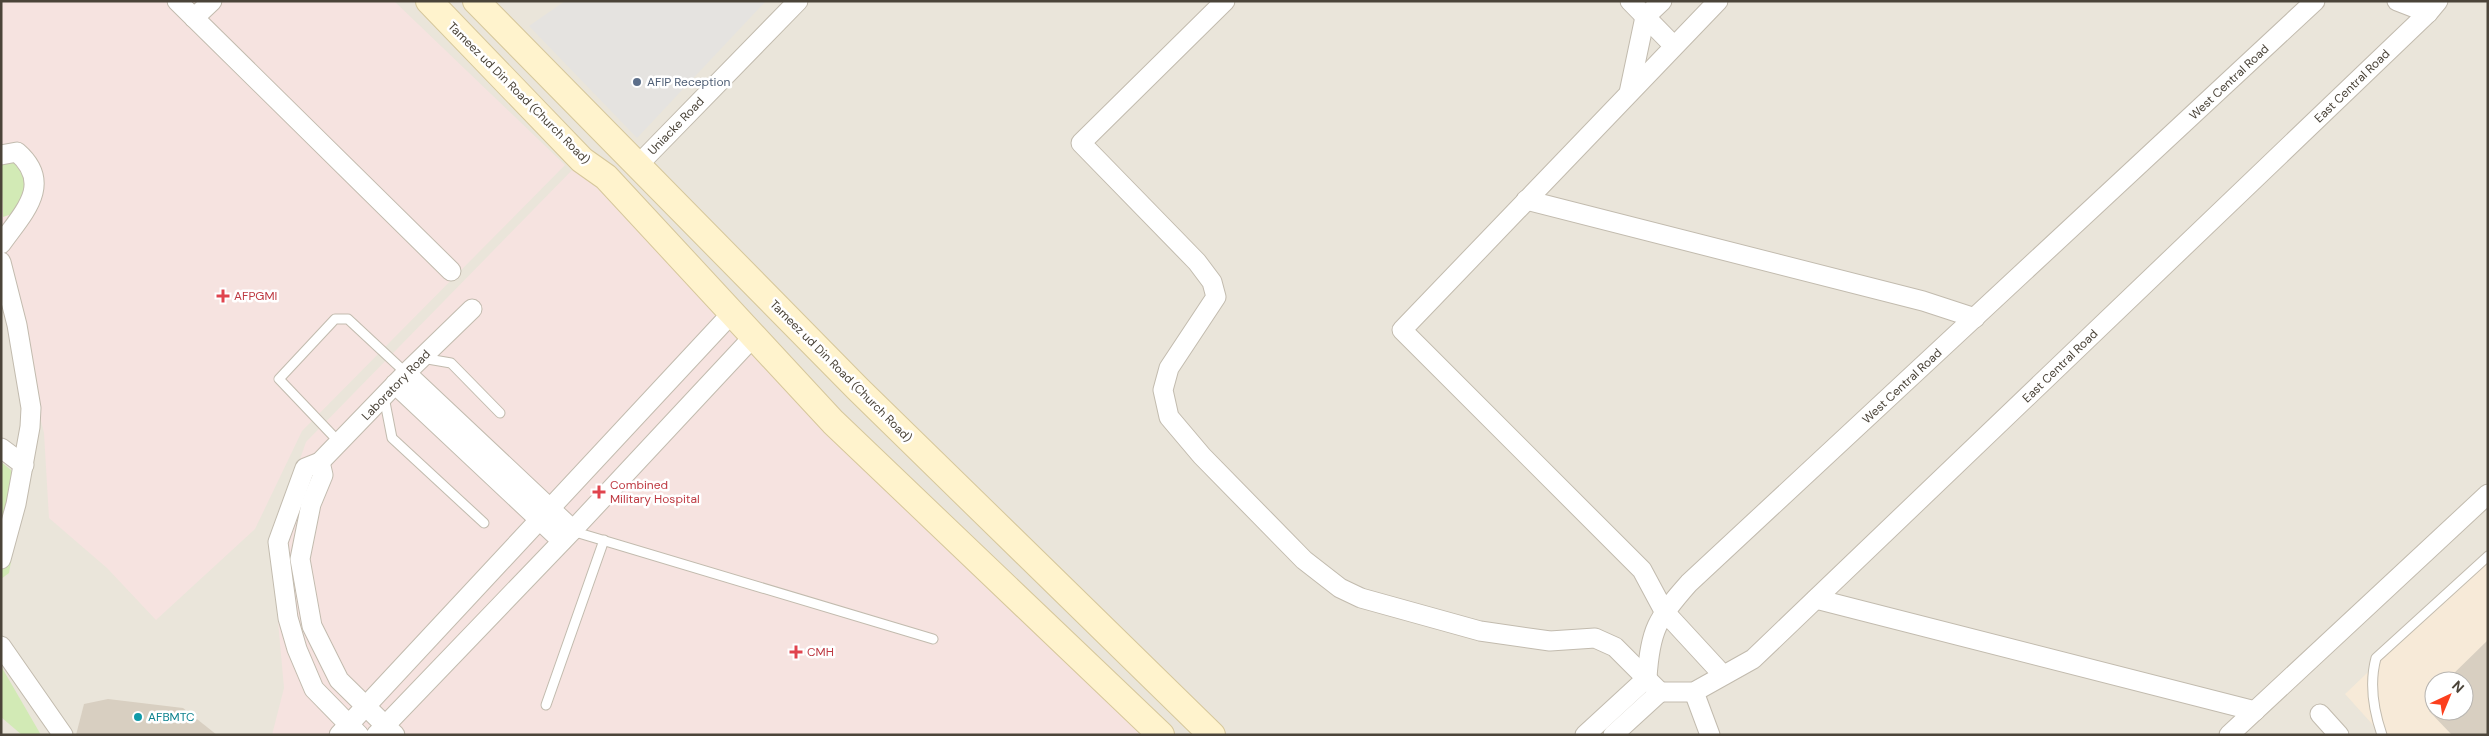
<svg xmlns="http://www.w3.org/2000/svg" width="2489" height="736" font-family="'DM Sans',sans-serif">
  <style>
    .residential { fill: #eae5da; fill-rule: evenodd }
    .commercial { fill: #f7ead8; fill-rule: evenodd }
    .medical { fill: #f6e3e0 }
    .green { fill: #d2eab5 }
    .parking { fill: #e5e3e0 }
    .building { fill: #d8cfc1 }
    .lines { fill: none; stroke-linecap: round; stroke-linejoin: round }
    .service-casing { stroke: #c2bbae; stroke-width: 11 }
    .minor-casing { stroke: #c2bbae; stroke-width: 21 }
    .secondary-casing { stroke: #d6c79b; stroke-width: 28 }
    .service { stroke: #fff; stroke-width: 9 }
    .minor { stroke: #fff; stroke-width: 19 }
    .secondary { stroke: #fff3cd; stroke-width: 26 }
    .service-dot { fill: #5c6f8a; stroke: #fff; stroke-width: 2 }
    .health-dot { fill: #e0444e; stroke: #fff; stroke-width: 2 }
    .culture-dot { fill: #0f9aa8; stroke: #fff; stroke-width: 2 }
    .labels { text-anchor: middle; stroke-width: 5; stroke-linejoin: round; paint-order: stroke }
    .service-label { font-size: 12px; fill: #4e5e75; stroke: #fff; text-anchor: start }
    .street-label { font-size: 12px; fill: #4b4439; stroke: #fff }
    .health-label { font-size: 12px; fill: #be3a42; stroke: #fff; text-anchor: start }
    .culture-label { font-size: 12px; fill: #0d838f; stroke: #fff; text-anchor: start }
  </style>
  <rect width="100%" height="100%" fill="#f6f3ec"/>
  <path class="residential" d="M1,1H2488V735H1ZM2434,681H2464V711H2434Z"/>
  <path class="commercial" d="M2488,558V735H2382L2345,694ZM2434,681H2464V711H2434Z"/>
  <g class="medical">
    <path d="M1,1H394L565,165L302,431L255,529L156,620L107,568L49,518L44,433L20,340L1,251Z"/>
    <path d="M582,160L1147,735H272L284,688L271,542L306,442Z"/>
  </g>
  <g class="green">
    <path d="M1,161H18L26,169L28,191L12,214L3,217Z"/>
    <path d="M1,462L11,470L17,491L13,550L9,573L1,579Z"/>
    <path d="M1,666L41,735H22L1,717Z"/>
  </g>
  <path class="parking" d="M565,1H766L637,138L529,26Z"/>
  <g class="building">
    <path d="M2488,640V735H2452L2429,711H2464V681H2446Z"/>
    <path d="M108,699L183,708L217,735H76L84,704Z"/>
  </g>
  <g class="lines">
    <defs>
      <g id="service">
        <path d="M422,358L451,363L500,413"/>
        <path d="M384,397L392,438L484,523"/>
        <path d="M339,442L279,379L335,319H348L406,373"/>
        <path d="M572,531L933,639"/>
        <path d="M546,705L604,540"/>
        <path d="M2382,735C2373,709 2369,684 2376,658L2488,556"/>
      </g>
      <g id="minor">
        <path d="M177,1L451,271"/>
        <path d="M1225,1L1081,143L1197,262L1212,282L1216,297L1169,368L1163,390L1169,417L1202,456L1304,560L1340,588L1361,598L1480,631L1550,641L1595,638L1615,647L1660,692"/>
        <path d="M1630,1L1674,46"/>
        <path d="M1718,1L1402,330L1642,570L1664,611L1723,675"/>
        <path d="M2397,1L2428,13"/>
        <path d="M194,18L212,1"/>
        <path d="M1629,93L1645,17L1662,1"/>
        <path d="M1,155L17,152C54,184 23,213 1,244"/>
        <path d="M638,165L798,1"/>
        <path d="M1526,200L1923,301L1975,318"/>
        <path d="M1,262L17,325L31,408L30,427L16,504L1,559"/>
        <path d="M406,373L573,530"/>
        <path d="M395,384L562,541"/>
        <path d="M1,448L24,465"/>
        <path d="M320,462L323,475L311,504L300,559L312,626L339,680L395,735"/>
        <path d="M1816,599L2255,711"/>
        <path d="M1,646L63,735"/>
        <path d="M1647,678C1650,630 1657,619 1689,583L2315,1"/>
        <path d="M1660,692H1694L1753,659L2428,13L2438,1"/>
        <path d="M1694,692L1710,735"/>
        <path d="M2320,714L2339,735"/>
        <path d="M339,735L732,313"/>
        <path d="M359,735L314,689L297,649L288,618L278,542L305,468L320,462L406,373L472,309"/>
        <path d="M376,735L572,531L754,336"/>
        <path d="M1585,735L1647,678"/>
        <path d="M1613,735L1660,692"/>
        <path d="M2229,735L2488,494"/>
      </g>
      <g id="secondary">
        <path d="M429,1L582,160L606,177L833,422L1161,735"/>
        <path d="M476,1L858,389L1212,735"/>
      </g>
    </defs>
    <use href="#service" class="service-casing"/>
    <use href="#minor" class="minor-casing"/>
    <use href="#secondary" class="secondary-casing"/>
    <use href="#service" class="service"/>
    <use href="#minor" class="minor"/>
    <use href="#secondary" class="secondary"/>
  </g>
  <circle class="service-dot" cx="637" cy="82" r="5"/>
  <g class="health-dot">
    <path d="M220.5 288.5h5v5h5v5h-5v5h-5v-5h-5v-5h5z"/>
    <path d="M596.5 484.5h5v5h5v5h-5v5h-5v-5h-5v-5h5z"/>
    <path d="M793.5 644.5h5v5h5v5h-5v5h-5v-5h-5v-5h5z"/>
  </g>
  <circle class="culture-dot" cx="138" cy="717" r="5"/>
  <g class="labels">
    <g class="service-label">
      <text x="647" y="86">AFIP Reception</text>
    </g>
    <g class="street-label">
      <text transform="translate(2229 82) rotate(-43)" y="4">West Central Road</text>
      <text transform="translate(2352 86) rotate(-44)" y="4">East Central Road</text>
      <text transform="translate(519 93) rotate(45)" y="4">Tameez ud Din Road (Church Road)</text>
      <text transform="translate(676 126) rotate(-46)" y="4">Uniacke Road</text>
      <text transform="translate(2060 366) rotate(-44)" y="4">East Central Road</text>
      <text transform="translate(841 371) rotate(45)" y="4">Tameez ud Din Road (Church Road)</text>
      <text transform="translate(396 385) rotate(-46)" y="4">Laboratory Road</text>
      <text transform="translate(1902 386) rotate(-43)" y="4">West Central Road</text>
    </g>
    <g class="health-label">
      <text x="234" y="300">AFPGMI</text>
      <text x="610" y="489">Combined<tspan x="610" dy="14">Military Hospital</tspan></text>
      <text x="807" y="656">CMH</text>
    </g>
    <g class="culture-label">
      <text x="148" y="721">AFBMTC</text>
    </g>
  </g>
  <rect width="2489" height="736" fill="none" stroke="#4b4439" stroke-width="5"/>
  <g transform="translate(2449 696) rotate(44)"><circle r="24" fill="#ffffff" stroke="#b7b4b0"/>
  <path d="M0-4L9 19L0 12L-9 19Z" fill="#fc3f1d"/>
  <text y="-8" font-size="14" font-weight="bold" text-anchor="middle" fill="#4b4439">N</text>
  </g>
</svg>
